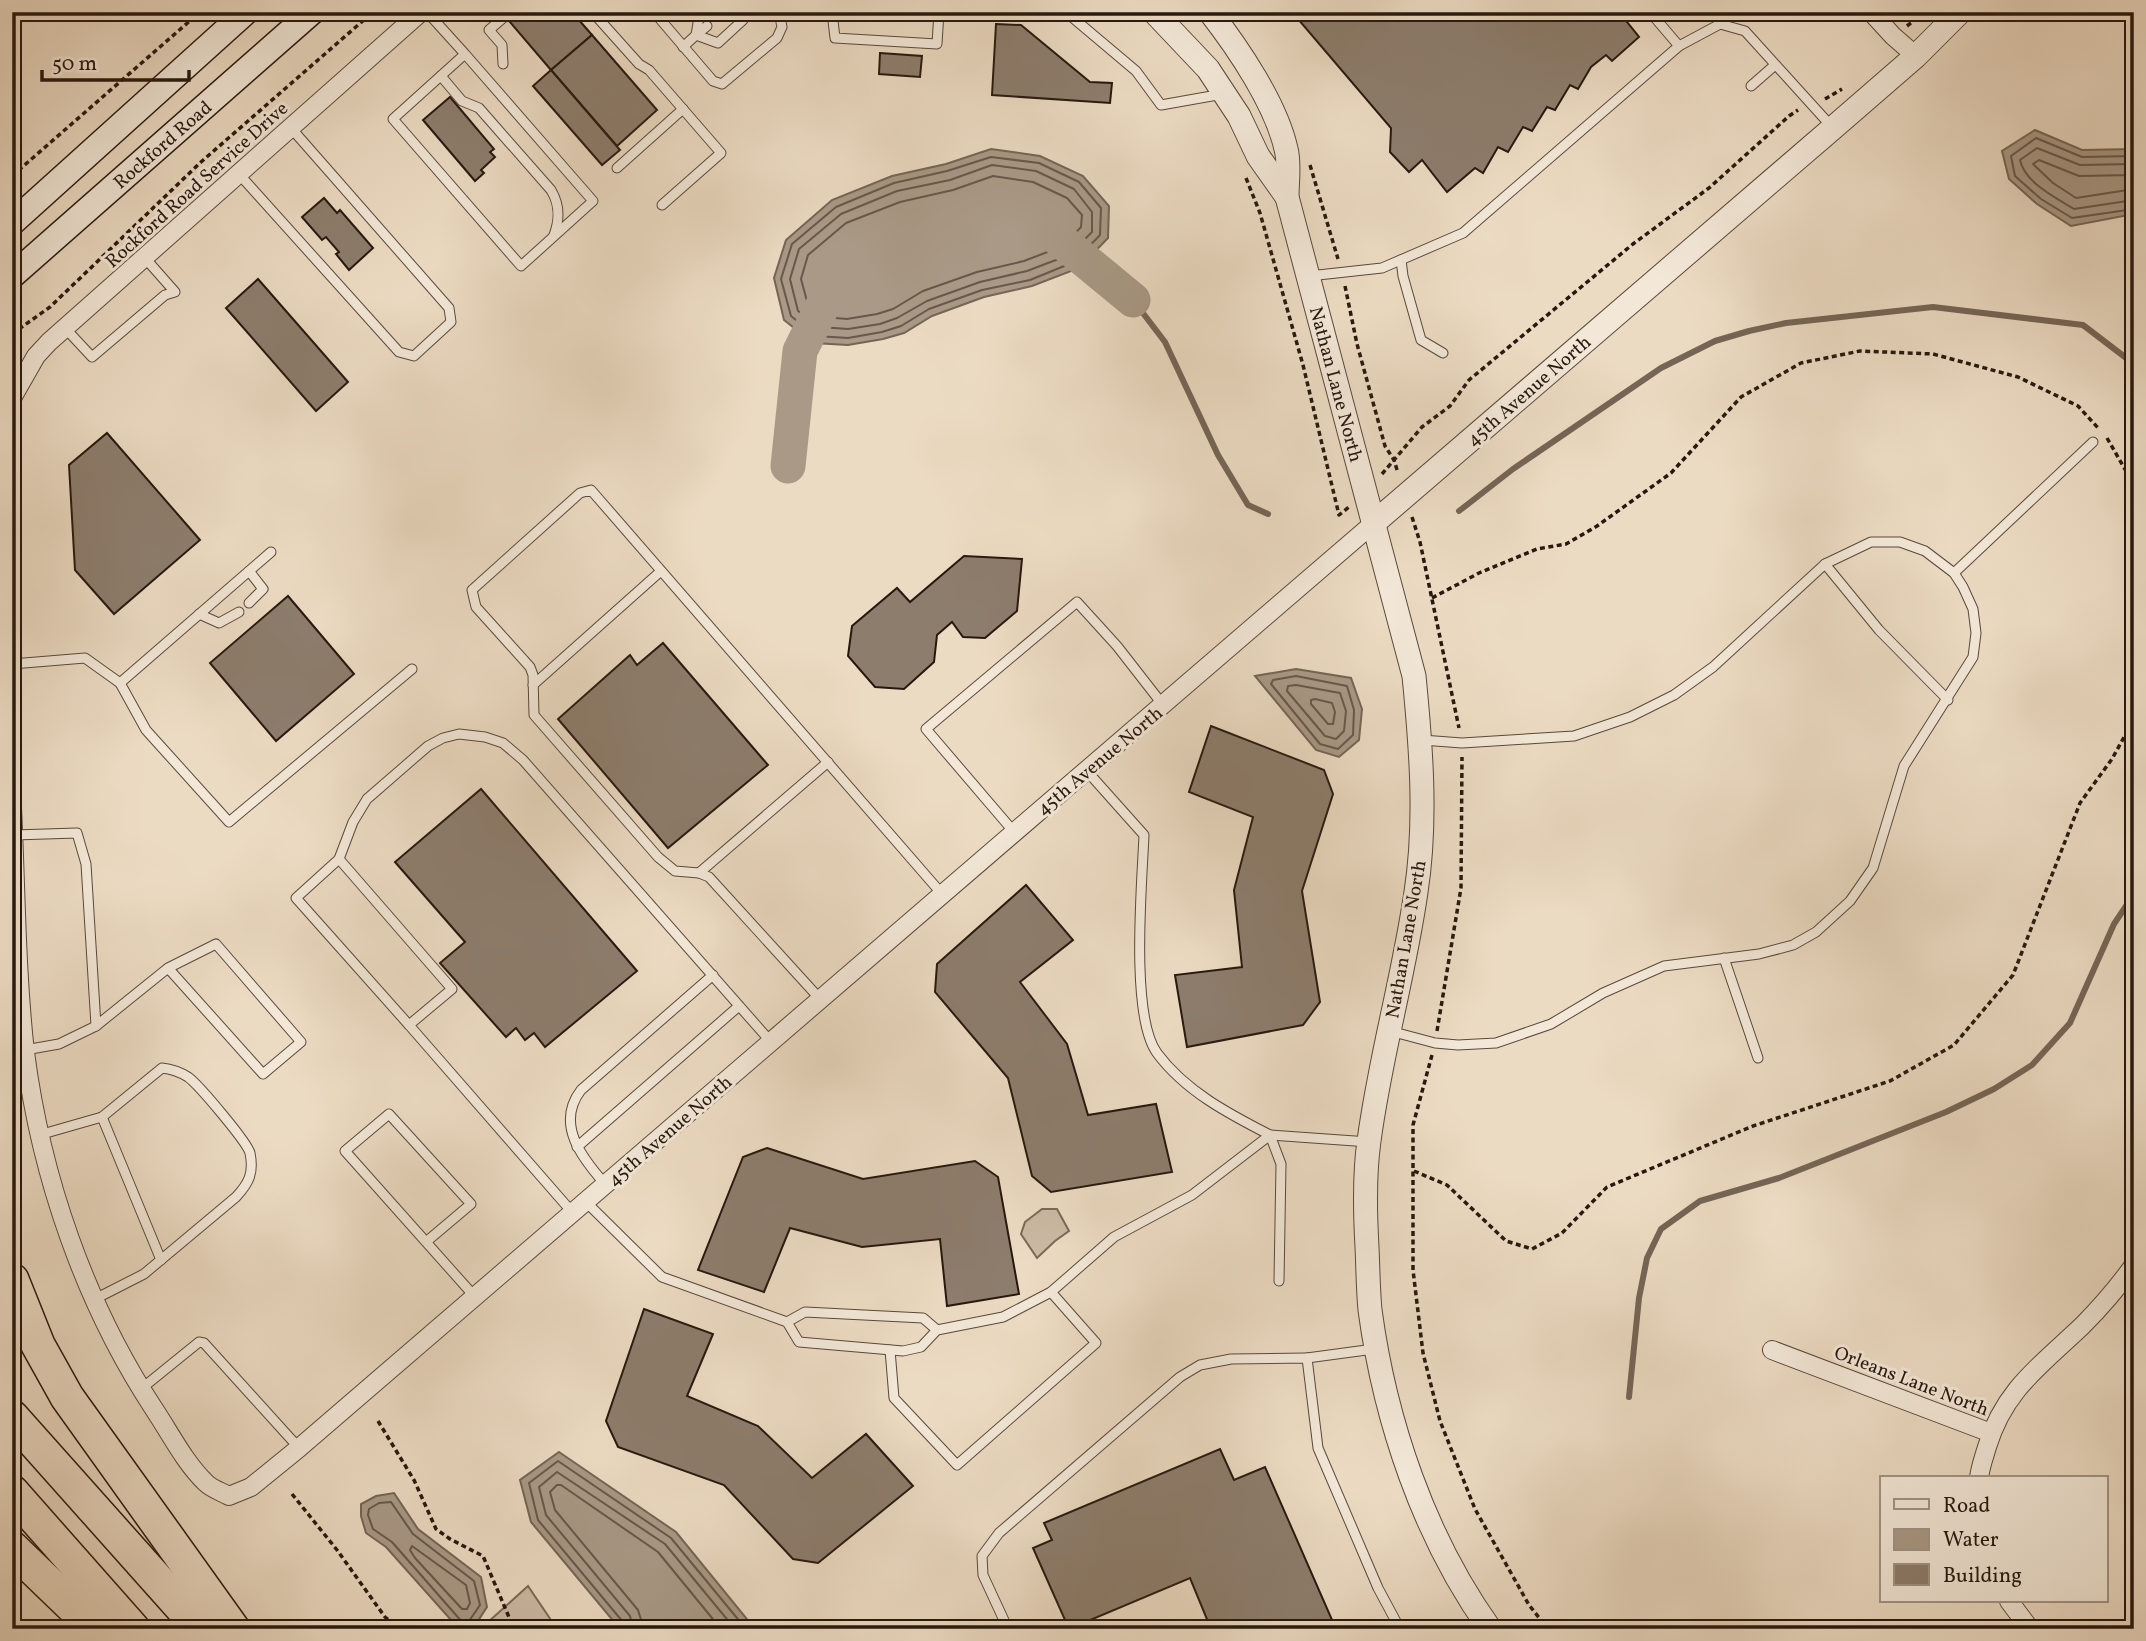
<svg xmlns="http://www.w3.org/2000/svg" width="2146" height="1641" font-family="Vollkorn,serif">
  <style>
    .green { fill: #cbbaa4; stroke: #79695a; stroke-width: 2 }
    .water { fill: #a99986; stroke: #756556; stroke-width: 2 }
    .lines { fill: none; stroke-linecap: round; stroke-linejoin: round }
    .shore { stroke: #68584a; stroke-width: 2 }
    .stream { stroke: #756556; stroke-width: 6 }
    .river { stroke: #a99986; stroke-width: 35 }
    .building { fill: #8d7d6d; stroke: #27180f; stroke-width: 2 }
    .service-casing { stroke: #58493c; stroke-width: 11 }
    .minor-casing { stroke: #58493c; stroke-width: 20 }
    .tertiary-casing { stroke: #58493c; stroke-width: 25 }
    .secondary-casing { stroke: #27180f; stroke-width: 27 }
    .motorway-casing { stroke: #27180f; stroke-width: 36 }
    .path { stroke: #27180f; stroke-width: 3.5; stroke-dasharray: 5 3.5; stroke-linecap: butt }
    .service { stroke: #f3e8d8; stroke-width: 9 }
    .minor { stroke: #f3e8d8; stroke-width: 18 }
    .tertiary { stroke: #f3e8d8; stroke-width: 23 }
    .secondary { stroke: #f3e8d8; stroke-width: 24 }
    .motorway { stroke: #ecdbc3; stroke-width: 33 }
    .labels { text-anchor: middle; stroke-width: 6; stroke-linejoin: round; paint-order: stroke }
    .street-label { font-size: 19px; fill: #27180f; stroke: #f3e8d8 }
  </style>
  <rect width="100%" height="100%" fill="#ecdbc3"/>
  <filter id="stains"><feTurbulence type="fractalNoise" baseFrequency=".00286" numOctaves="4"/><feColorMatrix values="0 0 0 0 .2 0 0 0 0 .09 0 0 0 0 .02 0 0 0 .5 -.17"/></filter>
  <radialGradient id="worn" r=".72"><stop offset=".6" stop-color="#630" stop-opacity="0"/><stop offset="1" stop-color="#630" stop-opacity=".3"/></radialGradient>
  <g class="green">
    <path d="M1042,1209H1057L1069,1231L1055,1241L1037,1258L1021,1234L1025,1222Z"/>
    <path d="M528,1586L557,1629H481L487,1623Z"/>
  </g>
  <g class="water">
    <path d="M2035,130L2082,150L2134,149V214L2071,226L2037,204L2009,179L2002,151Z"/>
    <path d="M991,149L1040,156L1083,176L1109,206L1108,238L1079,268L1032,286L984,297L932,316L904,333L883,339L848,345L813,343L784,320L774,278L786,240L832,200L892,176L946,164Z"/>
    <path d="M1296,669L1351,678L1362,709L1359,740L1339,757L1316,750L1255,676Z"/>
    <path d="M559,1452L676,1532L755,1629H620L531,1522L520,1480Z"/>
    <path d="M394,1493L418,1529L481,1577L487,1607L474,1627L459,1629L386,1547L366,1533L361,1516V1504L376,1496Z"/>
  </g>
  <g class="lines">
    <g class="shore">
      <path d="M2134,156L2082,157L2036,138L2011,156L2015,176L2041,199L2072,218L2134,209"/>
      <path d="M991,157L1039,163L1079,182L1101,208L1100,235L1074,262L1030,280L982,290L929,309L901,326L882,332L848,338L816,336L791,316L781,279L792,244L836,207L894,183L947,171Z"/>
      <path d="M2134,164L2080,165L2037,148L2020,160C2025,183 2055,197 2074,209L2134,200"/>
      <path d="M992,165L1036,171L1074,189L1092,212V232L1069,255L1027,271L980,282L927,301L897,318L880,324L848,329L820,327L798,311L790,279L799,249L841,214L897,191L950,180Z"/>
      <path d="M2134,175L2079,176L2039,160L2033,164L2053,183L2076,198L2134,189"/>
      <path d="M993,176L1033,182L1067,198L1082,215L1081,227L1063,246L1024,261L977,272L923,291L893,309L877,314L847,319L824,317L808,305L801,279L808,255L846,223L900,202L953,190Z"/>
      <path d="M1296,676L1347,686L1354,710L1353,735L1338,749L1320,744L1271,684L1273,680Z"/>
      <path d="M1296,685L1340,693L1346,711L1344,731L1336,739L1325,736L1287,691L1288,686Z"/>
      <path d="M1315,699L1332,703L1335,712L1333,724H1328L1311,704V700Z"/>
      <path d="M391,1502L413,1534L474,1581L480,1605L467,1624L463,1623L392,1542L373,1529L368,1515L369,1509L379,1503Z"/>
      <path d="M412,1546L466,1585L470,1603L467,1609H462L415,1558L410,1550Z"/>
      <path d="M625,1629L623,1622L538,1520L529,1483L558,1461L671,1538L746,1629"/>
      <path d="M633,1629L630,1616L546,1515L539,1487L557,1472L665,1544L735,1629"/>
      <path d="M644,1629L638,1610L555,1510L550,1492L557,1485H561L658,1552L721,1629"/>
    </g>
    <g class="stream">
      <path d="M1133,300L1165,342L1218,455L1248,505L1268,514"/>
      <path d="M1459,511L1513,469L1661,368L1715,341L1749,331L1786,323L1933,307L2083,325L2134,364"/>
      <path d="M1629,1397L1639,1298L1647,1258L1661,1229L1700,1201L1779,1178L1946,1112L1994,1089L2032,1065L2070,1023L2114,924L2134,894"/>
    </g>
    <g class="river">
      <path d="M1048,230L1133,300"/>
      <path d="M788,466L800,351L828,295"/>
    </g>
  </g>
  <g class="building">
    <path d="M519,12H572L592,35L551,70L509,21Z"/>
    <path d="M1292,12H1619L1639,37L1612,61L1606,55L1591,67L1578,89L1570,85L1555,110L1547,107L1532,131L1523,127L1508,152L1498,147L1483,173L1475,168L1447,192L1422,160L1409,172L1390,152L1391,128Z"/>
    <path d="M996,24L1021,25L1090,82L1112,83L1110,103L992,95Z"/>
    <path d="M592,35L657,110L617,146L551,70Z"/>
    <path d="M880,53L922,56L920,77L879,74Z"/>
    <path d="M551,70L620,150L602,165L533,86Z"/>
    <path d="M450,97L494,149L490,152L495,157L481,170L484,173L475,181L423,120Z"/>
    <path d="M324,198L337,213L340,210L373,248L349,270L336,254L339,252L326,237L322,240L302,217Z"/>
    <path d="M258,279L348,382L316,411L226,308Z"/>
    <path d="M107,433L200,540L114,614L75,570L69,465Z"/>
    <path d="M964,556L1022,559L1017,611L985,638L963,637L952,622L937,635L934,662L904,689L875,687L848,656L852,626L897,588L910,602Z"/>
    <path d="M288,596L354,674L276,741L210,663Z"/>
    <path d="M663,643L768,765L668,848L558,719L630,655L637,665Z"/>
    <path d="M1211,726L1324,770L1333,794L1302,891L1320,1002L1303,1025L1187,1047L1175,975L1242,967L1234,890L1253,817L1189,792Z"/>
    <path d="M481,789L637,971L545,1047L534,1033L525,1040L516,1028L506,1037L440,963L465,942L395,862Z"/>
    <path d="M1026,885L1073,940L1020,982L1067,1044L1088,1115L1156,1104L1172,1172L1051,1192L1032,1176L1008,1078L935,992L937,964Z"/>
    <path d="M767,1148L863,1179L975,1161L998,1177L1019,1294L947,1306L940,1239L862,1247L790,1228L764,1292L698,1270L743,1157Z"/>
    <path d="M644,1309L713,1334L687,1396L758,1426L812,1478L866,1434L913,1486L818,1563L793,1559L724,1485L618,1447L606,1421Z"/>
    <path d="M1220,1449L1234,1480L1265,1467L1336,1629H1211L1190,1578L1069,1629L1033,1548L1052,1540L1044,1523Z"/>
  </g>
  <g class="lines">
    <defs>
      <g id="service">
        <path d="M427,12L465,54L393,119L521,266L593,201L465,54"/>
        <path d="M654,12L713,81L722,84L777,38L782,27L779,12"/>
        <path d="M832,12L835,38L937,44L939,12"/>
        <path d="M1066,12L1136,71L1161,105L1223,94"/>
        <path d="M1650,12L1679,46"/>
        <path d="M597,17L639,64L649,70L721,153L662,205"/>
        <path d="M696,35L699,17"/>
        <path d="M696,35L707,26"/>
        <path d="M683,47L696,35L718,43L743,20L744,12"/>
        <path d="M503,64L502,45L489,30L510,12"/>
        <path d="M441,76L462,101L479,108L551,190C560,205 560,219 554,235"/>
        <path d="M1751,86L1775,65"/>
        <path d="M617,168L683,109"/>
        <path d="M239,174L399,352L414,356L451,322L449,308L291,128"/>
        <path d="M1401,260L1403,276L1421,340L1443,353"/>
        <path d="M1309,276L1382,268L1463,233L1679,46L1720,24L1745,31L1832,127"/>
        <path d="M65,328L92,357L165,295L175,292L145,258"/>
        <path d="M1825,564L1879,630L1948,700"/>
        <path d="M1954,573L2093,442"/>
        <path d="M249,603L263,589L249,571"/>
        <path d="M199,614L219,623L239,612"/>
        <path d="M12,664L85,658L120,683L271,552"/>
        <path d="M120,683L146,730L229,822L412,669"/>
        <path d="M533,685L661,571"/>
        <path d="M1086,770L1144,835C1142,883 1130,1016 1157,1053C1185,1091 1229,1114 1270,1135L1281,1164L1279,1281"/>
        <path d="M1014,832L926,729L1077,602L1117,646L1163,705"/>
        <path d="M14,835L77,833L86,864L96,1026L168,968L263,1074L301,1042L216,944L168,968"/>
        <path d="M339,859L452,989L409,1025L572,1212"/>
        <path d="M699,873L828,762"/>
        <path d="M1724,958L1758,1058"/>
        <path d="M820,999L709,877L699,873L675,871L658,857L534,715L533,675L530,667L476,607L472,590L580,493L591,490L942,894"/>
        <path d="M409,1025L296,898L339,859L353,822L367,799L428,746L443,738L459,734L485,737L503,743L523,760L771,1042"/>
        <path d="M1390,1031L1435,1043L1458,1045L1496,1043L1551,1024L1603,993L1664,966L1759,954L1793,945L1816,932L1850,901L1873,868L1904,766L1973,657L1976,633L1973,609L1963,587L1954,573L1925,551L1900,542H1871L1825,564L1713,667L1674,695L1630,717L1574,736L1462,743L1422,740"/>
        <path d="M25,1050L59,1044L96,1026"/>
        <path d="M102,1117L161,1260"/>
        <path d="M39,1135L102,1117L162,1068C171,1069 180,1072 188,1077C199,1085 247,1142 250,1153C254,1173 249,1183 236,1197L144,1274L95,1299"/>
        <path d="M577,1147L739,1006"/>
        <path d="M605,1184C582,1158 555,1124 581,1090L713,975"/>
        <path d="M585,1201L662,1277L787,1322L799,1342L903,1351L921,1347L937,1330L923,1318L805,1312L787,1322"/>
        <path d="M426,1242L471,1204L389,1114L345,1151L475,1297"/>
        <path d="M937,1330L1003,1317L1051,1292L1114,1237L1192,1195L1270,1135L1369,1142"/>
        <path d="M890,1350L894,1398L957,1465L1096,1343L1051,1292"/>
        <path d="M1307,1358L1374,1349"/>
        <path d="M141,1389L199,1342L204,1343L299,1448"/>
        <path d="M1008,1629L983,1575L982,1556L999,1533L1180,1377L1200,1365L1231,1359L1307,1358L1318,1448L1378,1588L1400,1629"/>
      </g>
      <g id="minor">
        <path d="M1871,12L1893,36L1916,56"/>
        <path d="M12,398L36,356L49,342L421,12"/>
        <path d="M12,808C16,889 16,972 25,1052C41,1177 85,1304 154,1409C170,1433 185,1463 206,1483C212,1489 222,1492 229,1496L251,1487L299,1448L1375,522"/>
        <path d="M1772,1350L1991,1433"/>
        <path d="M1979,1478C1980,1468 1984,1457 1987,1447C2004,1390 2041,1365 2082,1326C2101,1307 2118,1287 2134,1265"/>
        <path d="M2009,1601L2030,1629"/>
      </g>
      <g id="tertiary">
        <path d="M1154,12L1208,69L1239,116L1258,156L1287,197"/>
        <path d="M1210,12C1238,48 1276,104 1286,149C1290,163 1287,182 1287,197L1414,676C1421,747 1427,821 1416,892C1404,976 1380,1057 1369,1141C1364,1176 1365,1212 1367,1247C1368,1268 1368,1289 1370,1310C1385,1421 1424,1537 1490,1629"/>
        <path d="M1375,522L1833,128L1916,56L1960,12"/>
      </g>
      <g id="secondary">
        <path d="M12,223L246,12"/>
        <path d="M12,276L312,12"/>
      </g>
      <g id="motorway">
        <path d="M12,1280L38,1345L67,1397L233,1629"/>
        <path d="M12,1417L201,1629"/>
        <path d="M12,1492L133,1629"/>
        <path d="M12,1548L96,1629"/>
      </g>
    </defs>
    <use href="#service" class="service-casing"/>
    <use href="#minor" class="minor-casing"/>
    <use href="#tertiary" class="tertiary-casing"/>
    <use href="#secondary" class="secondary-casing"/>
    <use href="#motorway" class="motorway-casing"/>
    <g class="path">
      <path d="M1907,26L1925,12"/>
      <path d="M1825,99L1842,89"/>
      <path d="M1310,165L1338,259"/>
      <path d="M12,176L200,12"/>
      <path d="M1246,178L1260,213L1303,365L1339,515L1349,507"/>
      <path d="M1345,286L1357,344L1385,446L1394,460L1398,473"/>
      <path d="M12,334L50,307L201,162L373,12"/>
      <path d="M2107,438L2134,485"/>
      <path d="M1382,474L1422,427L1450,406L1469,380L1633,244L1709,188L1789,116L1798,110"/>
      <path d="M1412,517L1420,542L1459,728"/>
      <path d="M1432,598L1479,573L1537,549L1566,544L1597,526L1671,473L1741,397L1801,363L1860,351L1933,354L2018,377L2078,406L2099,429"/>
      <path d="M1437,1031L1461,888L1462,757"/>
      <path d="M1432,1055L1413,1125V1270L1423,1353L1440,1421L1475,1509L1529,1605L1548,1629"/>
      <path d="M1414,1171L1447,1185L1506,1241L1532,1249L1562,1233L1607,1187L1753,1126L1890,1081L1954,1045L2013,975L2080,803L2112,759L2134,719"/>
      <path d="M378,1421L414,1480L436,1529L450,1539L483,1556L514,1629"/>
      <path d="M292,1494L337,1550L385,1617L400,1629"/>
    </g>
    <use href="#service" class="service"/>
    <use href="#minor" class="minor"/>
    <use href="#tertiary" class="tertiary"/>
    <use href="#secondary" class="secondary"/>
    <use href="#motorway" class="motorway"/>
  </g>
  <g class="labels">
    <g class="street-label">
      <text transform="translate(162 144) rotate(-41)" y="7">Rockford Road</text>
      <text transform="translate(196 184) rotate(-42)" y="7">Rockford Road Service Drive</text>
      <text transform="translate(1337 384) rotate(75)" y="7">Nathan Lane North</text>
      <text transform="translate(1528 390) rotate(-41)" y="7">45th Avenue North</text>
      <text transform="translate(1099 760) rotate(-40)" y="7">45th Avenue North</text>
      <text transform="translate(1405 939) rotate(-80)" y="7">Nathan Lane North</text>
      <text transform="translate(669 1130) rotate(-41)" y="7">45th Avenue North</text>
      <text transform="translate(1912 1380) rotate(21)" y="7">Orleans Lane North</text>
    </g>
  </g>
  <rect width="2146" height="1641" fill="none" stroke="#ecdbc3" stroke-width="42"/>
  <rect x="14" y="14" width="2118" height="1613" fill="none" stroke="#27180f" stroke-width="3.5"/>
  <rect x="21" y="21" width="2104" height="1599" fill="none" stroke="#27180f" stroke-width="2"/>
  <rect x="1880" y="1476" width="228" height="126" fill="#f3e8d8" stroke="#a19588" stroke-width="2"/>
  <rect x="1894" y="1499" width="35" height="10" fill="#f3e8d8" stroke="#a19588" stroke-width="2"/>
  <text x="1943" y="1512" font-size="21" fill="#27180f">Road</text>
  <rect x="1894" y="1529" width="35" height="21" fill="#a99986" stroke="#a19588" stroke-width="2"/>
  <text x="1943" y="1546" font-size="21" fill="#27180f">Water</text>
  <rect x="1894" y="1564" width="35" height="21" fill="#8d7d6d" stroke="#a19588" stroke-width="2"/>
  <text x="1943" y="1582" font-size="21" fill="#27180f">Building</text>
  <path d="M42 70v10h147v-10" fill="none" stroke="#27180f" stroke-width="3.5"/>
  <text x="52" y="70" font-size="21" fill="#27180f" stroke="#f3e8d8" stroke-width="5" paint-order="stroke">50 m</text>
  <rect width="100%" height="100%" filter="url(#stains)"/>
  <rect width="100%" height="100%" fill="url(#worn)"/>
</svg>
